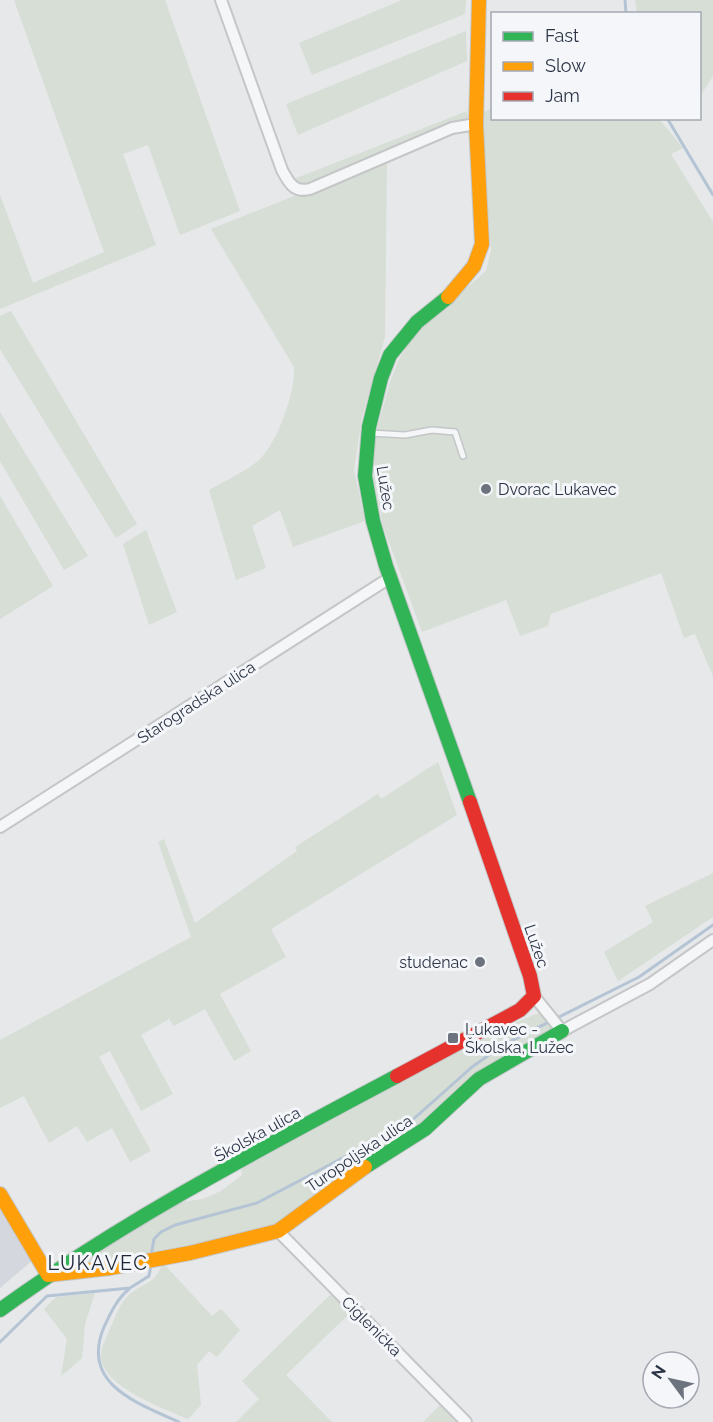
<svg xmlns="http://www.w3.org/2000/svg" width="713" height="1422" font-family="Raleway,sans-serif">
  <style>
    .built { fill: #d4d7dd }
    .green { fill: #d6ded6 }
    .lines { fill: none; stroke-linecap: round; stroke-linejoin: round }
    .stream { stroke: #b4c4d5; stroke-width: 3 }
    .lane-casing { stroke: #c4c6c8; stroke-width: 8 }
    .street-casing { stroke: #c4c6c8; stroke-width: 14 }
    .fast-casing { stroke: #c4c6c8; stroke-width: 16 }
    .slow-casing { stroke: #c4c6c8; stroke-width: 16 }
    .jam-casing { stroke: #c4c6c8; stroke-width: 16 }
    .lane { stroke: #f5f6f7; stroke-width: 5 }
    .street { stroke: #f5f6f7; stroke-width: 10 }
    .fast { stroke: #30b455; stroke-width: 14 }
    .slow { stroke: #ff9f0a; stroke-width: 14 }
    .jam { stroke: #e5322d; stroke-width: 14 }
    .poi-dot { fill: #6c737f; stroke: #f4f6f9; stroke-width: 2 }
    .labels { text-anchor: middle; stroke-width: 6; stroke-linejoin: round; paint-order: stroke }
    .street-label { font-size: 16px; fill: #2b3445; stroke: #f4f6f9 }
    .poi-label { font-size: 16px; fill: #2b3445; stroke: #f4f6f9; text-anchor: start }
    .quarter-label { font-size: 20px; letter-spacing: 1.5px; fill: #1d2536; stroke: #f4f6f9 }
  </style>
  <rect width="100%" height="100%" fill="#e6e8ea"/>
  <path class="built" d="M0,1205L33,1260L0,1288Z"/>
  <g class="green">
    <path d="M14,0H165L240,211L180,235L148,145L123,154L156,245L0,309V195L33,283L104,252Z"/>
    <path d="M402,0H466L465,14L312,75L299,43Z"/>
    <path d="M635,0H713V76L700,96V14L637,13Z"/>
    <path d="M466,31L467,61L298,135L286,104Z"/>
    <path d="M492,108V118L659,119L683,148L671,154L713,222V676L695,634L684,638L661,573L551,614L548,626L520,636L506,600L422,632L383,526L374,479L372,448L390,382L400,357L420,328L486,271L491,250L482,113Z"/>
    <path d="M467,111L468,119L306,186L298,187L294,179Z"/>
    <path d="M387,159L385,337L362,417L354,470L365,521L293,547L280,510L252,526L266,568L236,580L209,490C223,482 251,469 261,458C278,440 296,391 294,367L211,229Z"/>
    <path d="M11,311L137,524L116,538L0,349V316Z"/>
    <path d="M0,412L88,556L64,570L0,461Z"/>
    <path d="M0,496L53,586L0,619Z"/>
    <path d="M146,530L177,612L149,625L123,544Z"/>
    <path d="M438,762L457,815L271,929L286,957L220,994L251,1051L234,1061L205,1009L174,1026L169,1019L141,1035L173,1094L141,1111L110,1051L99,1057L151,1151L130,1162L112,1128L87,1142L77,1126L49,1143L24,1096L0,1108V1040L191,937L158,842L164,839L195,923L297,851L295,847L378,794L381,799Z"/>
    <path d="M713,873V917L618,981L604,952L653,922L645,906Z"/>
    <path d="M545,1013L553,1032L278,1224L202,1245L75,1269L74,1265L181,1202L203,1199L221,1191L242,1175L241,1165L484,1036L536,1014Z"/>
    <path d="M163,1263L212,1316L221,1309L240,1330L217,1357L209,1351L197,1365L201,1405L188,1419C163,1408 102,1387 101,1356C101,1347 106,1338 110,1329C115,1318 119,1305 127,1297C141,1282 154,1287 163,1263Z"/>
    <path d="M95,1293L85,1324L82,1358L61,1376L67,1339L44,1309L56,1297Z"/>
    <path d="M331,1294L350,1313L286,1375L332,1422H236L259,1399L242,1381Z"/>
    <path d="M440,1405L459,1422H423Z"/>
  </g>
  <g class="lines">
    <g class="stream">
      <path d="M625,0L626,14"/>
      <path d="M667,118L713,195"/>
      <path d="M151,1256L154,1239L161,1232L175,1225L257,1203L409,1123L472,1067L503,1045L639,977L713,925"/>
      <path d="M129,1289C117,1299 111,1312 104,1327C80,1384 137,1403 179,1422"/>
      <path d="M0,1342L47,1296L130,1288L149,1276L151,1265"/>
    </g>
    <defs>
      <path id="lane" d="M370,433L405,435L432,430L455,432L463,456"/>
      <g id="street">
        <path d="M221,0L282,170C289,183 294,193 310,189L452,128L476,124"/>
        <path d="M0,827L391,577"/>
        <path d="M534,996L562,1031L650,984L713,940"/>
        <path d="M278,1231L466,1422"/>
      </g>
      <g id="fast">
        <path d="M448,297L417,322L390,355L381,378L369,427L365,476L373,521L386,566L470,802"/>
        <path d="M365,1167L425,1129L479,1079L562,1031"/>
        <path d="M0,1310C124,1220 262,1148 397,1076"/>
      </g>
      <g id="slow">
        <path d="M448,297L474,266L482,244L476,124L479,0"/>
        <path d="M0,1194L48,1275L110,1268L190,1253L278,1231L365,1167"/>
      </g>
      <path id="jam" d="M397,1076L520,1010L534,996L530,976L470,802"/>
    </defs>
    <use href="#lane" class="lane-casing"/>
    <use href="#street" class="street-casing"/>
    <use href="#fast" class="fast-casing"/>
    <use href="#slow" class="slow-casing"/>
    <use href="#jam" class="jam-casing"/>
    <use href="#lane" class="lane"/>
    <use href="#street" class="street"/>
    <use href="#fast" class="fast"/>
    <use href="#slow" class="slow"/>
    <use href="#jam" class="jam"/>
  </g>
  <g class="poi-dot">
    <circle cx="486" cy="489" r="6"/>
    <circle cx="480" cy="962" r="6"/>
    <rect x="447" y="1032" width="12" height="12" rx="3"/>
  </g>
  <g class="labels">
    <g class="street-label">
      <text transform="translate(386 488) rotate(81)" y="6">Lužec</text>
      <text transform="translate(196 702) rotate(-33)" y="6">Starogradska ulica</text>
      <text transform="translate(537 946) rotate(71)" y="6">Lužec</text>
      <text transform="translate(257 1134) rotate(-29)" y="6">Školska ulica</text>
      <text transform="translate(359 1153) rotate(-34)" y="6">Turopoljska ulica</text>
      <text transform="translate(372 1326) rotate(45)" y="6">Ciglenička</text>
    </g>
    <g class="poi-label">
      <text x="498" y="495">Dvorac Lukavec</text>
      <text x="468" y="968" text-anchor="end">studenac</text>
      <text x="465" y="1035">Lukavec -<tspan x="465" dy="18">Školska, Lužec</tspan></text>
    </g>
    <g class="quarter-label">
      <text x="98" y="1270">LUKAVEC</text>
    </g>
  </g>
  <rect x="491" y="12" width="210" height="108" fill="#f4f6f9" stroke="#a4a8b1" stroke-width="1.5"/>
  <rect x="503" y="32" width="30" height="9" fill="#30b455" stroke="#a4a8b1" stroke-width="1.5"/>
  <text x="545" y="42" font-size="18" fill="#2b3445">Fast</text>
  <rect x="503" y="62" width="30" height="9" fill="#ff9f0a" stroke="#a4a8b1" stroke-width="1.5"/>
  <text x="545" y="72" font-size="18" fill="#2b3445">Slow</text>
  <rect x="503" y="92" width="30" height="9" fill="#e5322d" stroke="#a4a8b1" stroke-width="1.5"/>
  <text x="545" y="102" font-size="18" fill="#2b3445">Jam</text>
  <g transform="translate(671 1380) rotate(303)"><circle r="28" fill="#f4f6f9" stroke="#a4a8b1" stroke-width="1.5"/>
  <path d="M0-4.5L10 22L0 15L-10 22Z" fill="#6c737f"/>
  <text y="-9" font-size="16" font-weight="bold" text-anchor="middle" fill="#2b3445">N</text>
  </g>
</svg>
